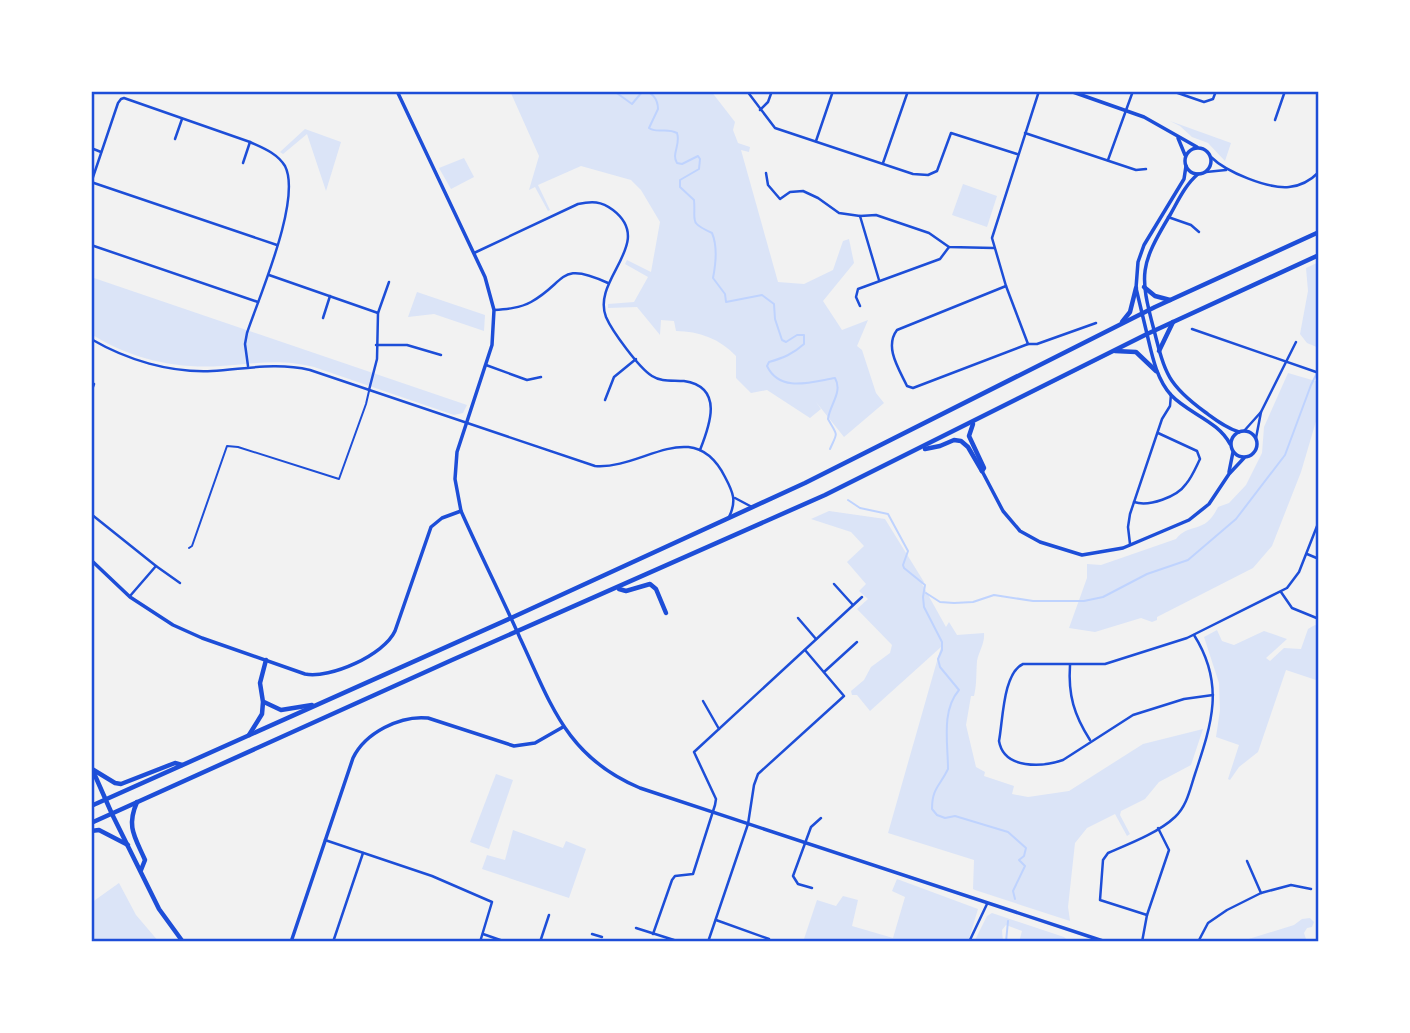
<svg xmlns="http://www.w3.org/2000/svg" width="1410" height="1033" font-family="Barlow,sans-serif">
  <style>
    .green { fill: #dbe4f7 }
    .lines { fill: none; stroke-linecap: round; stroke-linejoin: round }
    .stream { stroke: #bfd3fe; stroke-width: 2 }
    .service { stroke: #1d4ed8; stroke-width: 2 }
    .minor { stroke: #1d4ed8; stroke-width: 2.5 }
    .tertiary { stroke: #1d4ed8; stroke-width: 3.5 }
    .secondary { stroke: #1d4ed8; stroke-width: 3.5 }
    .primary { stroke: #1d4ed8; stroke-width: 4.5 }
    .trunk { stroke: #1d4ed8; stroke-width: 4.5 }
    .neatline { fill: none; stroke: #1d4ed8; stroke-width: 2.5 }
  </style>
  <rect width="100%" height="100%" fill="#f2f2f2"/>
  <g class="green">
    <path d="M510,91H711L735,122L733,130L738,143L750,147L749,152L741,150L778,282L804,284L833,270L843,241L849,239L854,263L823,301L842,330L868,320L857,346L862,350L876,393L884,403L844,437L816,402L821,409L810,418L767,390L751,393L736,378V356C720,339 699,331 676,331L674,321L661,320L660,335L637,307L608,308V304L634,302L648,277L625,264L627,260L651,272L660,222L641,190L631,180L581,166L538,185L550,210L548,211L535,187L529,190L539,156Z"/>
    <path d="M1170,121L1231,143L1225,161L1208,143L1192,137L1180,126Z"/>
    <path d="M305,129L341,142L326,191L307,134L283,154L280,152Z"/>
    <path d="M464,158L474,177L451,189L439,168Z"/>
    <path d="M963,184L997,196L987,227L952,215Z"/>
    <path d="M1319,262V348L1307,343L1300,334L1308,291L1306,268Z"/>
    <path d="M91,277L467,405L463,413L454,415L314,367C277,358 257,364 221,366C175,369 131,359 91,334Z"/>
    <path d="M417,292L485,315L484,331L434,314L408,317Z"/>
    <path d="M1288,373L1319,382V411L1301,472L1272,546L1253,568L1157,617V620L1152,622L1141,618L1095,632L1069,628L1087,578V564L1101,565L1176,539C1189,522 1205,535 1218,507L1229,503L1246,485L1262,453L1264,427Z"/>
    <path d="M829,511L885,519L924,582L922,584L946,627L949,622L957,635L984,633C985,643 979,651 977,661C976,673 977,684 974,696H971L966,725L976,767L985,772L984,776L1014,786L1012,794L1028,797L1069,791L1143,744L1203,729L1191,765L1159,782L1145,799L1121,811L1120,815L1130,834L1127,836L1115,814L1087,828L1075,843L1068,907L1070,921L975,890L973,889L974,860L888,833L941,647L870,711L857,695H852L851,691L864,680L871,667L890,653L892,645L857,609L868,599L859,591L866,584L847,562L864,546L851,532L811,519Z"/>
    <path d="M1315,625L1319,626V681L1286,670L1258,752L1239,767L1230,780L1228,779L1239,745L1216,737L1220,710L1219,683L1204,637L1217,630L1222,641L1234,645L1264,631L1287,639L1266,658L1270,661L1284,648L1301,649L1308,629Z"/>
    <path d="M496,774L513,780L489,849L470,842Z"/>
    <path d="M513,830L563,848L566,841L586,849L569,898L482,869L487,855L505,860Z"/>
    <path d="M897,879L978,909L968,942H803L817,900L836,906L843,896L858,900L852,926L893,938L905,897L892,891Z"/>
    <path d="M119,883L136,915L159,942H91V903Z"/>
    <path d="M992,913L1064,937L1070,942H1019L1022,931L1006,925L1002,930L1003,942H974L987,916Z"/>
    <path d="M1310,918L1314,922L1312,927L1307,928L1304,933L1307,942H1239L1294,925L1302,919Z"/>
  </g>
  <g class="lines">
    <g class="stream">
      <path d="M614,91L632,104L642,92C652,90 658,100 658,109L649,128C657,134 666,127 677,133C681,145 671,154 677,163L682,164L698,156L700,159L699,169L680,180V187L694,200C696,222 688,222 712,233C718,247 716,263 713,278L725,294L726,302L762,295L774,304L775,319L782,340L786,342L797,335H804V344C793,354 783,358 769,362L767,366C780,393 811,382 835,378C843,392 830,404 828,419C838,437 838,431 830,449"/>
      <path d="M848,500L860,508L888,514L908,551L903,565L904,568L925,585L923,597L924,607L942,642V650L938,659L940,667L959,690C941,711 948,743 948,769C940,786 932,788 932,809L937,815L945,818L955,816L1008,832L1026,848L1024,856L1019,860L1025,866L1013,891L1015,899"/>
      <path d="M926,593L940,602L954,603L973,602L994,595L1033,601H1084L1103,597L1147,574L1188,560L1236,519L1285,455L1311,385L1319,369"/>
      <path d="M1006,942L1008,921"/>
    </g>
    <path class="service" d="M189,548L192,546L227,446L238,447L339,479L366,404L369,391"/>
    <g class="minor">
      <path d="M747,91L775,128L913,174L928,175L937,171L951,133L1017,154"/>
      <path d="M1172,91L1204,102L1213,99L1216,91"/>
      <path d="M760,110L768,102L772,91"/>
      <path d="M1275,120L1285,91"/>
      <path d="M1025,133L1136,170L1146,169"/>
      <path d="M175,139L182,119"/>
      <path d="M816,141L833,91"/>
      <path d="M91,148L101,152"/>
      <path d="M1211,157C1226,172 1268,189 1289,187C1301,186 1311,180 1319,172"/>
      <path d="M1108,160L1133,91"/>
      <path d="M243,163L250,142"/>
      <path d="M883,163L908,91"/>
      <path d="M1206,172L1226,170"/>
      <path d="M766,173L768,185L780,199L790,192L803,191L818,198L839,213L860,216L876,215L929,233L949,247L994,248"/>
      <path d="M91,182L277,245"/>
      <path d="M91,183L118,103L121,99L124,98L250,142C263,148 277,153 285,166C302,199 259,297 247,333L245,344L248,366"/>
      <path d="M860,216L879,280"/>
      <path d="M1168,217L1191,225L1199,232"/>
      <path d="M91,245L258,302"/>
      <path d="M474,253L578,204C592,201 601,201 613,210C656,243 591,279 606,317C612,331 639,368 652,376C661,382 673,380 684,381C724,387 710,425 700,450"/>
      <path d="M269,275L378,313"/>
      <path d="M1006,286L897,330C884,347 899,369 907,386L913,388L1028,344H1037L1096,323"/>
      <path d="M860,306L856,297L858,289L940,259L949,247"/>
      <path d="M494,310C507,309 520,308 531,302C567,282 558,260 608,283"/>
      <path d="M323,318L330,296"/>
      <path d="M1192,329L1319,373"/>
      <path d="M91,339C127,360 170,373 212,371C246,369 276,362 310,370L595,466C643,470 693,414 725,477C733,492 737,501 729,517"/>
      <path d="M1028,344L1006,286L992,238L1039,91"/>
      <path d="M376,345H407L441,355"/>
      <path d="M486,365L527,380L541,377"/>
      <path d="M369,390L377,359L378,313L389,282"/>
      <path d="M91,392L94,384"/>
      <path d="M605,400L614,377L636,359"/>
      <path d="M1244,431L1261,412L1296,342"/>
      <path d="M1256,438L1261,412"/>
      <path d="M735,498L752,507"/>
      <path d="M1134,502C1149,507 1177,497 1186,484C1192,477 1196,467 1200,459L1197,451L1158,433"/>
      <path d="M91,514L156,566L130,596"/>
      <path d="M1130,544L1128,527L1130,514L1162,419L1170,406L1171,394"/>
      <path d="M1307,554L1319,559"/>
      <path d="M156,566L180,583"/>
      <path d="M834,584L853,605"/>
      <path d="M1281,592L1292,608L1319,619"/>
      <path d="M798,618L816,639"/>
      <path d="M1070,665C1068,695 1074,715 1090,740"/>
      <path d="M824,672L857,642"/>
      <path d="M1213,695L1184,699L1133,715L1063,760C1043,767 1004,770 999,741C1003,720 1003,673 1023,664H1105L1187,638L1287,588L1299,572L1319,521"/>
      <path d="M703,701L719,729"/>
      <path d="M325,840L432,876L492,902L480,942"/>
      <path d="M1247,861L1261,893"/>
      <path d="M812,888L798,884L793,876L811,827L821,818"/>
      <path d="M1147,915L1100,900L1103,860L1108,853C1129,844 1158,833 1175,817C1187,806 1190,789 1195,774C1212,723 1225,684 1194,635"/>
      <path d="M716,920L769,939L768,942"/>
      <path d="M636,928L674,940"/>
      <path d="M483,934L506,942"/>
      <path d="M592,934L602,937"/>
      <path d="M653,934L672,880L675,876L693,874L715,805L716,799L694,752L862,597"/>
      <path d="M333,942L363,853"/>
      <path d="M540,942L549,915"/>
      <path d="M708,942L748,824L754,785L758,774L844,696L805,650"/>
      <path d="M969,942L987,904"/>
      <path d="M1142,942L1147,915L1169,850L1158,828"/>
      <path d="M1198,942L1208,923L1227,910L1261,893L1291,885L1311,889"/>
    </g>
    <g class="tertiary">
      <path d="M1154,330C1165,374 1168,385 1205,412C1216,420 1226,428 1239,432"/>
      <path d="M1147,334C1152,355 1156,378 1171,395C1189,414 1218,421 1230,444"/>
      <circle cx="1244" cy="444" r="13"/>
      <path d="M982,471L1003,511L1020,531L1040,542L1082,555L1123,548L1189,520L1209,504L1229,474L1244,458"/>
      <path d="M1229,472L1233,452"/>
      <path d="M91,560L130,597L173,625L202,638L305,674C330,679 384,655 395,631L431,527L442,518L461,511"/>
      <path d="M291,942L353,758C365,733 400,715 428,718L514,746L535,743L563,727"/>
    </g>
    <g class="secondary">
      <path d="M397,91L485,277L494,310L492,345L457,452L455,479L461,511C480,554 501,595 520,638C551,704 566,757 640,788L1106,942"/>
      <path d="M1070,91L1144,117L1197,147"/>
      <path d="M1178,138L1185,155"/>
      <circle cx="1198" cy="161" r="13"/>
      <path d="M1154,330C1139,274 1140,265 1170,215C1178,201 1185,185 1198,174"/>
      <path d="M1147,334L1136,288L1138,262L1144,245L1184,179L1186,166"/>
    </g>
    <path class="primary" d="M112,814L159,909L183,942"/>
    <g class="trunk">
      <path d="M1144,287L1155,296L1170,300"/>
      <path d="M1122,322L1130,312L1136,288"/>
      <path d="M1115,351L1136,352L1156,371"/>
      <path d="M1159,351L1173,322"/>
      <path d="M973,424L969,436L984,468L982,471"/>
      <path d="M925,449L940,446L954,440L961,441L968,447L982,471"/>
      <path d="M619,589L626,591L650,584L656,589L666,613"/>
      <path d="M264,702L281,710L312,705"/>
      <path d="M249,735L262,714L263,702L260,683L266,660"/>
      <path d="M92,769L115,783L121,784L175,763L182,765"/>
      <path d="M93,771L112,814"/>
      <path d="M137,802C126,827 135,837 145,860L141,870"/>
      <path d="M91,806L511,618L805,483L1155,307L1319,232"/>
      <path d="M91,823L452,660L825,495L1147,334L1319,255"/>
      <path d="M91,831L99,830L128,845"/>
    </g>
  </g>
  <rect width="1410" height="1033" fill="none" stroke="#ffffff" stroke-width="186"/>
  <rect x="93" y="93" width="1224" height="847" class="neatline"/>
</svg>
